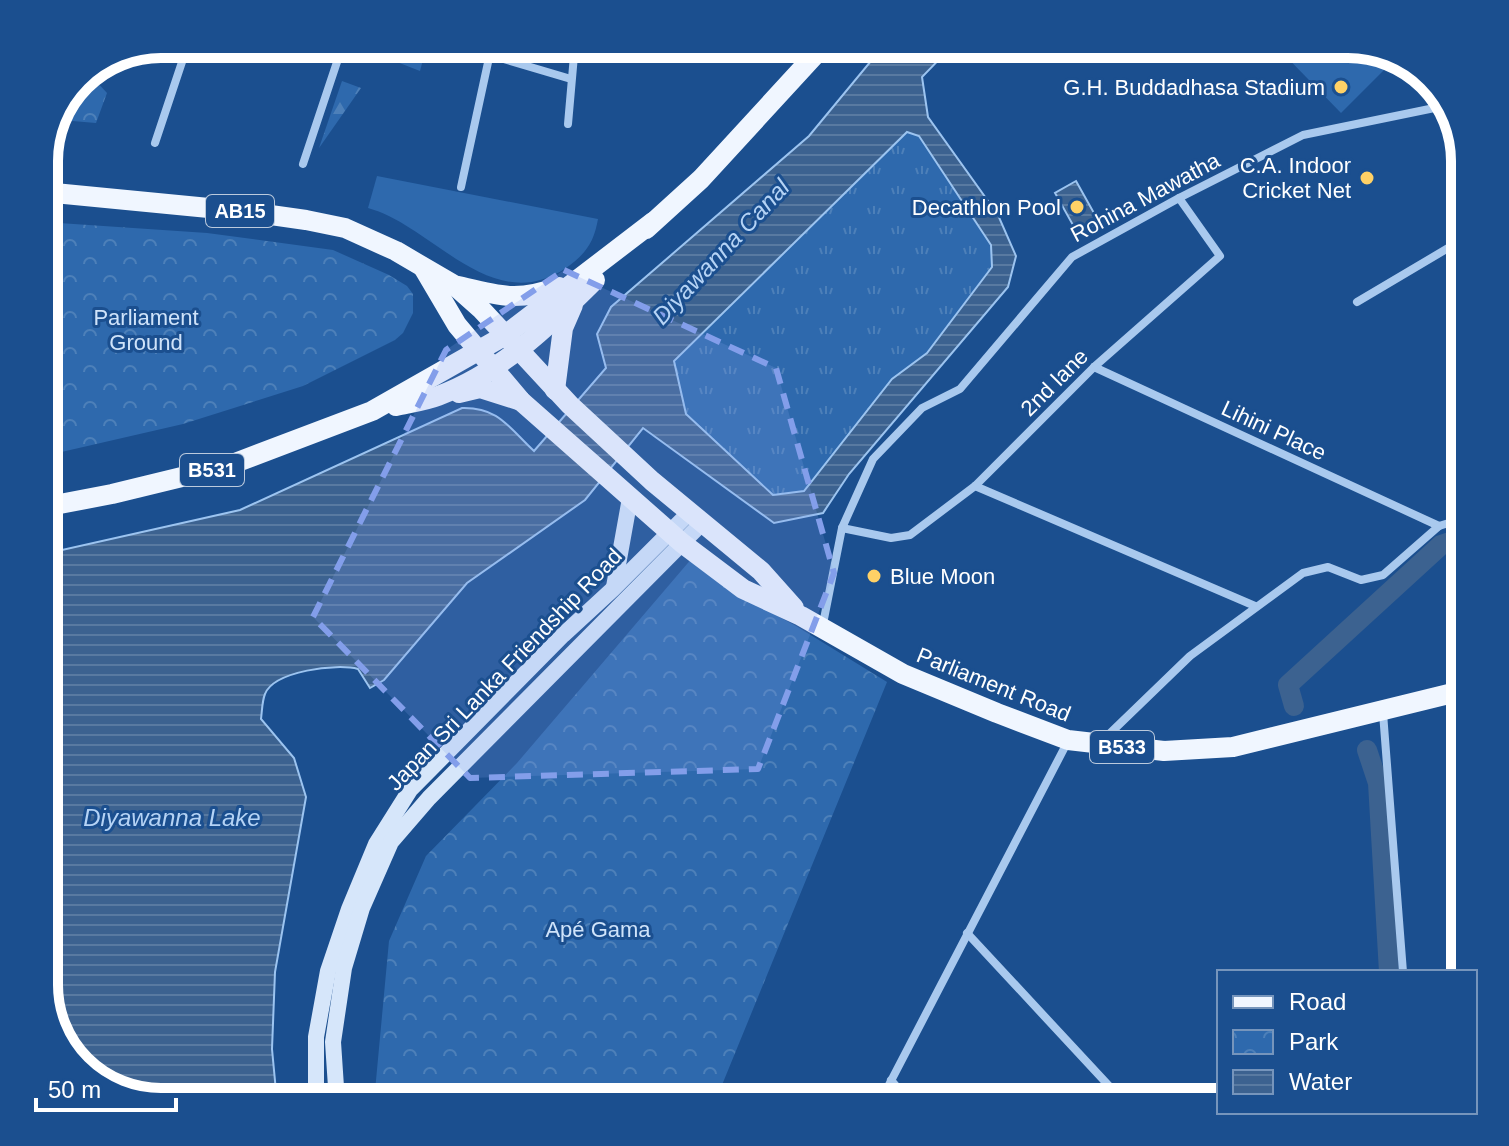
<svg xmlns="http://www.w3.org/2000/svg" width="1509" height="1146" font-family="Arial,sans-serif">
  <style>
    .grass { fill: url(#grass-tufts) }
    .forest { fill: url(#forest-firs) }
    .park { fill: url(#park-crowns) }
    .garden { fill: #2e69ad }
    .water { fill: url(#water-rules); stroke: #9cc4f0; stroke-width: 2; fill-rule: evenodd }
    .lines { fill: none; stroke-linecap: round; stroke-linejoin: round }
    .canal { stroke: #3c6290; stroke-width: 20 }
    .minor { stroke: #a9c9ee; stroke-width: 8 }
    .secondary { stroke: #d6e6fa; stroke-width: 16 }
    .primary { stroke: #f0f6ff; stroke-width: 20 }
    .marked { fill: #839eea; fill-opacity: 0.2; stroke: #839eea; stroke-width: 6; stroke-dasharray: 16 10; stroke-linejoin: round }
    .poi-dot { fill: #ffd166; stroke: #1b4f8f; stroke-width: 3 }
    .labels { text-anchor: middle; stroke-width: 6; stroke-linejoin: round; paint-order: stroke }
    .shield { fill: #1b4f8f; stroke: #bbcadd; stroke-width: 2 }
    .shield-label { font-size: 20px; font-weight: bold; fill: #fff }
    .poi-label { font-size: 22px; fill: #fff; stroke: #1b4f8f; text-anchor: end }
    .street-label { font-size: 22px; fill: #fff; stroke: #1b4f8f }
    .park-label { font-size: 22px; fill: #cfe3fa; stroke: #1b4f8f }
    .water-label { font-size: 24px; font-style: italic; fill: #b5d3f5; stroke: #1b4f8f }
    .rim { fill: none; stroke: #fff; stroke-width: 10 }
  </style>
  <defs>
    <pattern id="grass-tufts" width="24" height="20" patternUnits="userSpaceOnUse" patternTransform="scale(2)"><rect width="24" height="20" fill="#2e69ad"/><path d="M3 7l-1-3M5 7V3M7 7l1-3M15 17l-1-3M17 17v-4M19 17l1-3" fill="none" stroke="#4d80b9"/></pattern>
    <pattern id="forest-firs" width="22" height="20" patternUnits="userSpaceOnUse" patternTransform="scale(2)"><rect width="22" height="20" fill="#2e69ad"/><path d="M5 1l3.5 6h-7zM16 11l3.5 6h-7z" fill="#4d80b9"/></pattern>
    <pattern id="park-crowns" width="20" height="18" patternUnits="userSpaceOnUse" patternTransform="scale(2)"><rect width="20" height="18" fill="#2e69ad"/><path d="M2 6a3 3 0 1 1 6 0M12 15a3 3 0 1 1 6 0" fill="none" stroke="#4d80b9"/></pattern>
    <pattern id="water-rules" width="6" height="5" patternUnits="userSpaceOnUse" patternTransform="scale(2)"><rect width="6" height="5" fill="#3c6290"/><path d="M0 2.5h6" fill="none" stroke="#597aa1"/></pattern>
  </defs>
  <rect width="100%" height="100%" fill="#1b4f8f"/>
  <path class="grass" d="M908,132L919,136L991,245L992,266L927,353L892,379L804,491L773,495L686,414L674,361Z"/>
  <g class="forest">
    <path d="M351,44H427L420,71Z"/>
    <path d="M342,81L361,88L319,148Z"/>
  </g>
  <g class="park">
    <path d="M112,63L94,79L107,93L96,123L61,120L84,73Z"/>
    <path d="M44,222L207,233L333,250L389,275L407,286L413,294V313L403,333L395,340L303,386L183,424L44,456Z"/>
    <path d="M693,557L741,596L796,626L887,682L715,1102H374L389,941L426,856L517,763Z"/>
  </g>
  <g class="garden">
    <path d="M1274,44H1348L1394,60L1341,113Z"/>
    <path d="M377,176L598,219C594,242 586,254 566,268C491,318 434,226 368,208Z"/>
  </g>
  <g class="water">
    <path d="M885,44H954L922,77L928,117L998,215L1016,256L1008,287L849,474L823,513L774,523L643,428L585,500L467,583L384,680L370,688L358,669C337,663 274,671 265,694C262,701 262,712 261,719L294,758L306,797L275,972L272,1049L277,1102H161L89,1078L56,1037L44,992V554L240,510L462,408C499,407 509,428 534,451L606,368L597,334L611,307L809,136ZM907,132L919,136L991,245L992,267L927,353L892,379L804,491L773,495L686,414L674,361Z"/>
    <path d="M1076,181L1099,222L1078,234L1055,193Z"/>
  </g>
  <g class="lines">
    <g class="canal">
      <path d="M1294,706L1288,685L1441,545L1465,537"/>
      <path d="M1367,750L1378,783L1389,972"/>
    </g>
    <g class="minor">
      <path d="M650,44L652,46"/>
      <path d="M490,55L571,79"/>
      <path d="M568,124L575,44"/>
      <path d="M155,143L188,44"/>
      <path d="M303,164L343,44"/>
      <path d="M461,187L492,44"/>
      <path d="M1357,302L1465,238"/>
      <path d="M1094,367L1439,526"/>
      <path d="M975,486L1255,606"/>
      <path d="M842,528L891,538L910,535L975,486L1094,367L1220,256L1179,198"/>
      <path d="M822,629L842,528L873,459L922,408L960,389L1072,257L1179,198L1303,135L1449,105"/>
      <path d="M1383,713L1403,972"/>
      <path d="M1102,741L1190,656L1303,573L1328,567L1361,580L1383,575L1439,526L1465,518"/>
      <path d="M967,933L1124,1102"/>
      <path d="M891,1080L910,1102"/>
      <path d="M880,1102L1068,741"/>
    </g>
    <g class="secondary">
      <path d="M614,587L630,498"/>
      <path d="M316,1102V1037L328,971L349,909L376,844L410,790L563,635L613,589L690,512"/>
      <path d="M337,1102L333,1042L344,968L362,908L391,842L429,798L702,523"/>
    </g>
    <g class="primary">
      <path d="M44,192L250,212L306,220L345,228L396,251L454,285L481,309L570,405L652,481L761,571L794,608"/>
      <path d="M646,229L701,179L825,44"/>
      <path d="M424,269L457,325L521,401L682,543L743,589L801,616L903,674L997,713L1068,740L1164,751L1233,747L1465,690"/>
      <path d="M458,286C500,296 517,302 559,287"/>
      <path d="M555,390L563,328L573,305"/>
      <path d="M459,393L480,388L521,401"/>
      <path d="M396,406C410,403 425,401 438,396C500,373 549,326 595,280"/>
      <path d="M44,507L112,494L227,466L372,411L504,336L653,222"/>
    </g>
  </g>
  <path class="marked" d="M564,270L776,368L834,573L758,769L470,778L313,617L446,350Z"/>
  <g class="poi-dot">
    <circle cx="1341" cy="87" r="8"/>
    <circle cx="1367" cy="178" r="8"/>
    <circle cx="1077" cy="207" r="8"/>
    <circle cx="874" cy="576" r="8"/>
  </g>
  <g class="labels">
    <g class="shield">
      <rect x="206" y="195" width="68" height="32" rx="6"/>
      <rect x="180" y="454" width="64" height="32" rx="6"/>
      <rect x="1090" y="731" width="64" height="32" rx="6"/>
    </g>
    <g class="shield-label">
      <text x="240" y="218">AB15</text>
      <text x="212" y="477">B531</text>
      <text x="1122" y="754">B533</text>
    </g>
    <g class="poi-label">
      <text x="1325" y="95">G.H. Buddadhasa Stadium</text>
      <text x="1351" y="173">C.A. Indoor<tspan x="1351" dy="25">Cricket Net</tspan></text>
      <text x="1061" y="215">Decathlon Pool</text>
      <text x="890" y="584" text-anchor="start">Blue Moon</text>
    </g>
    <g class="street-label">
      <text transform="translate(1145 197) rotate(-28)" y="8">Rohina Mawatha</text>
      <text transform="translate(1054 382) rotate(-45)" y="8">2nd lane</text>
      <text transform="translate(1274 430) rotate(25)" y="8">Lihini Place</text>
      <text transform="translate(504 669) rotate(-46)" y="8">Japan Sri Lanka Friendship Road</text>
      <text transform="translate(994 684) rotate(22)" y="8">Parliament Road</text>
    </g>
    <g class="park-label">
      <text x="146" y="325">Parliament<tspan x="146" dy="25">Ground</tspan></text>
      <text x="598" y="937">Apé Gama</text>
    </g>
    <g class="water-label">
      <text transform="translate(721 252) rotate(-47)" y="8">Diyawanna Canal</text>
      <text x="172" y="826">Diyawanna Lake</text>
    </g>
  </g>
  <path d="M0 0H1509V1146H0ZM161 58H1348A103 103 0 0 1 1451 161V985A103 103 0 0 1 1348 1088H161A103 103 0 0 1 58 985V161A103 103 0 0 1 161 58Z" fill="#1b4f8f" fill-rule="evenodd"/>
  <path class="rim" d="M161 58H1348A103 103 0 0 1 1451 161V985A103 103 0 0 1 1348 1088H161A103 103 0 0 1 58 985V161A103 103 0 0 1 161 58Z"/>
  <rect x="1217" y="970" width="260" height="144" fill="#1b4f8f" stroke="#7695bc" stroke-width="2"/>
  <rect x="1233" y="996" width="40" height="12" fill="#f0f6ff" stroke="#7695bc" stroke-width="2"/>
  <text x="1289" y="1010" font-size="24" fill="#ffffff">Road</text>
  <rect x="1233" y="1030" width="40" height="24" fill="url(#park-crowns)" stroke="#7695bc" stroke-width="2"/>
  <text x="1289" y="1050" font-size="24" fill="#ffffff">Park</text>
  <rect x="1233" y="1070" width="40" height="24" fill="url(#water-rules)" stroke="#7695bc" stroke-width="2"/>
  <text x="1289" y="1090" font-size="24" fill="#ffffff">Water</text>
  <path d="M36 1098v12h140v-12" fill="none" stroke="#ffffff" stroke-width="4"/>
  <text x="48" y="1098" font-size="24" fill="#ffffff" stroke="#1b4f8f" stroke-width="6" paint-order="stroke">50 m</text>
</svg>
